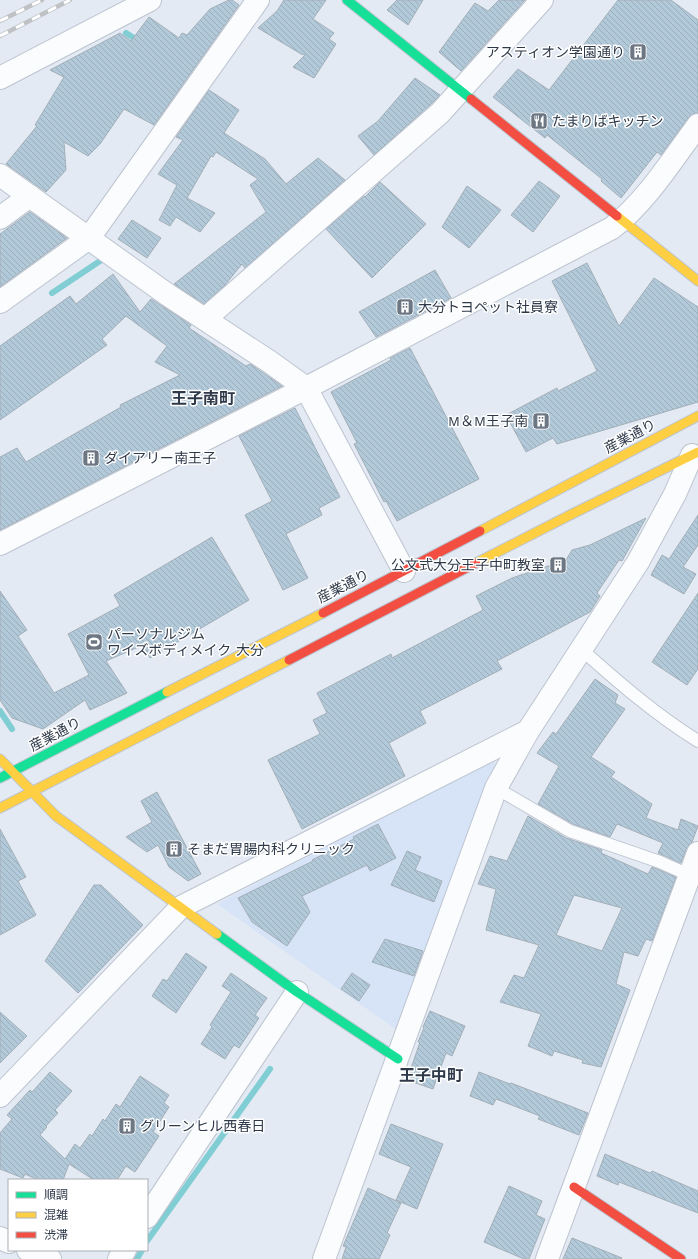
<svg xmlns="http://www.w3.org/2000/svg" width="698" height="1259" font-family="'Work Sans','Noto Sans JP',sans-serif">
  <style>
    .built { fill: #d7e4f8 }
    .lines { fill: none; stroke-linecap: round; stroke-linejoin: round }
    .stream { stroke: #80cdd3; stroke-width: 6 }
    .building { fill: url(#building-back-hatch); stroke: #a3afb8; fill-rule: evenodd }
    .lane-casing { stroke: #bcc4d0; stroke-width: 14 }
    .street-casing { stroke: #bcc4d0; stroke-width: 24 }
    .fast-casing { stroke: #bcc4d0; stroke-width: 11 }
    .slow-casing { stroke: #bcc4d0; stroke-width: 11 }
    .jam-casing { stroke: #bcc4d0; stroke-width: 11 }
    .lane { stroke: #fbfcfd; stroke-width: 12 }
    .street { stroke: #fbfcfd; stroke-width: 22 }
    .fast { stroke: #16e098; stroke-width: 9 }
    .slow { stroke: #ffcf43; stroke-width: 9 }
    .jam { stroke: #f24e42; stroke-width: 9 }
    .rail-casing { stroke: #bfc1c4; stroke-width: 4.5 }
    .rail { stroke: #fff; stroke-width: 3; stroke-dasharray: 9; stroke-linecap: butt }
    .labels { text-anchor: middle; stroke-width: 3; stroke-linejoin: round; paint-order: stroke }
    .poi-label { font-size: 14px; fill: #2e3949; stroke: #fff; text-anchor: start }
    .street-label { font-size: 14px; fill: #2e3949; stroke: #fff }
    .quarter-label { font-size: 16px; font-weight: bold; fill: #2e3949; stroke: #fff }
  </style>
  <defs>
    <pattern id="building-back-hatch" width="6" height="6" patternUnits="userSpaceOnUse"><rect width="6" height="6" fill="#b2c9d9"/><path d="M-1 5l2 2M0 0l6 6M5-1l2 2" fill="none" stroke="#99adbc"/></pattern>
  </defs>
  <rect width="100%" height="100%" fill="#e3eaf3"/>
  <path class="built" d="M490,760L498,765L397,1030L217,904Z"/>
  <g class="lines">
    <g class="stream">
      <path d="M126,33L140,42"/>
      <path d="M52,293L103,259"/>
      <path d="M0,711L12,729"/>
      <path d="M147,1241L270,1069"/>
      <path d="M137,1259L142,1250"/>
    </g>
  </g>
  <g class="building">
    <path d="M229,0H232L239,5L154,125L124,109L100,144L88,156L64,142L66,170L46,192L6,164L37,126L35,125L64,77L50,70L120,33L131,41L149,17L179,38L182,33L187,35L210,9Z"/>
    <path d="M284,0H326L313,19L334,33L329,39L336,44L314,78L293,67L305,55L301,54L258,28L277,11Z"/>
    <path d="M397,0H423L408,25L387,10Z"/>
    <path d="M499,0H525L461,71L439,52L475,3L488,11Z"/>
    <path d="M618,0H671L698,20V113L693,114L688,118L661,155L657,152L621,198L601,181L602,179L547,135L545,138L493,97L518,69L549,90Z"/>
    <path d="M415,78L440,95L431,104L374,155L358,136L378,121Z"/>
    <path d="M209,90L239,110L224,133L265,159L286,184L318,158L345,180L245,268L242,264L225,285L204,304L174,284L266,212L250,185L258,179L216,152L213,157L211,156L187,198L215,213L200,232L176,217L170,226L159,220L177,185L158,174L183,140L176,137Z"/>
    <path d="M539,181L560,196L533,232L511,215Z"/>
    <path d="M380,182L426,224L372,278L326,229L364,196L365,197Z"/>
    <path d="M467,186L501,210L469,248L442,227Z"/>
    <path d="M30,212L67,238L0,287V234Z"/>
    <path d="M132,220L161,238L147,258L118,239Z"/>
    <path d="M587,263L619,326L654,278L698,307V402L557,444L553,438L526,452L506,415L557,388L558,391L597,371L552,281Z"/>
    <path d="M435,270L451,298L376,337L359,312Z"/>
    <path d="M113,274L140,312L151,299L153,300L191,325L189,328L246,366L250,364L252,365L282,386L0,530V457L17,448L26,462L121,407L120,405L180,375L155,362L167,346L126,316L102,339L107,345L0,420V346L70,296L76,304Z"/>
    <path d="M410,348L479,479L397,521L386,501L384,502L354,444L357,443L331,392L391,360L390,358Z"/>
    <path d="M295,408L340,497L319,508L322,515L286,534L308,578L283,590L245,515L272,501L239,436Z"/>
    <path d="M698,515V545L683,567L696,574L684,594L651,575L662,555L669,559Z"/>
    <path d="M646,518L622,561L619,560L597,593L600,596L590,612L497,661L502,669L420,711L426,723L389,743L405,776L302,829L268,760L320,734L313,720L327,713L317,693L391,654L392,658L483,610L476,596L512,578L566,560L572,550L590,545Z"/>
    <path d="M212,537L249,600L150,658L143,645L106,661L127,693L90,710L85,700L43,729L12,718L0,700V591L27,630L18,636L54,693L89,675L68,634L120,606L114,595Z"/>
    <path d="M698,593V669L687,685L652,662Z"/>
    <path d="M595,679L618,695L615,703L625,709L591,757L615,772L611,777L652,804L646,818L678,830L681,819L698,826L692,842L686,849L681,863L658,853L663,843L617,824L610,837L573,824L538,804L559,766L537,753L553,732L556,734Z"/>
    <path d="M157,792L201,874L188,881L169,867L158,845L147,852L126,837L152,822L141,801Z"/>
    <path d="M528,816L566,838L602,850L601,853L648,874L652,867L676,877L652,941L646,939L638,956L624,952L616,984L630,990L601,1067L582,1063L583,1060L554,1051L552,1056L528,1046L541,1014L500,1002L514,975L524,978L539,945L486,930L496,889L478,884L490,856L507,861ZM574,895L622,908L602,951L556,935Z"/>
    <path d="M378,824L396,858L370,871L367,865L302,896L310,912L287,946L252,922L238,898L313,861L312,860L354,839L353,837Z"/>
    <path d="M0,829L26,877L18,881L36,915L0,935Z"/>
    <path d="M407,851L421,857L415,870L442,881L434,902L391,885Z"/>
    <path d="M94,885H101L143,925L78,993L45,961Z"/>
    <path d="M385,939L423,951L414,976L372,962Z"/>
    <path d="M186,953L207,967L176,1013L152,996L163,979L167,981Z"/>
    <path d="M231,973L267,998L255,1015L259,1018L239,1048L234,1045L225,1059L201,1044L212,1027L210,1025L231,992L222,986Z"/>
    <path d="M352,973L370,985L359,1001L341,989Z"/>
    <path d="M430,1011L465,1026L452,1056L446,1053L433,1089L407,1080L420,1042H418L424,1028L423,1027Z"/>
    <path d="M0,1012L27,1036L0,1063Z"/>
    <path d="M50,1072L72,1091L55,1110L58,1113L46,1126L47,1127L40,1135L65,1159L75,1144L80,1148L90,1134L92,1136L103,1119L105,1121L116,1104L120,1107L140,1076L169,1095L164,1103L169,1107L153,1132L159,1136L135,1172L126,1166L117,1180H94L69,1164L63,1180H38L25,1174L23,1178L0,1169V1133L12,1119L7,1115L30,1090L32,1092Z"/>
    <path d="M479,1072L510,1084L511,1083L588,1113L579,1135L538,1119L540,1116L496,1099L493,1105L470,1096Z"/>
    <path d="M391,1124L443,1144L417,1209L396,1200L411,1167L379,1154Z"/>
    <path d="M605,1154L650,1173L652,1171L698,1191V1213L619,1182L618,1185L597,1176Z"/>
    <path d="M509,1186L542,1201L536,1215L545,1219L529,1259H524L484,1242Z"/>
    <path d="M368,1188L401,1203L387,1233L390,1235L379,1259H342L346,1247L343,1246Z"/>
    <path d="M572,1238L622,1258L621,1259H563Z"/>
  </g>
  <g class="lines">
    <defs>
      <g id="lane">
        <path d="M581,649C618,682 656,715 698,741"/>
        <path d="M496,788L570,831L660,862L689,875"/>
      </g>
      <g id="street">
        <path d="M0,78L150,0"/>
        <path d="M0,175L168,295L270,362L306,388L404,571"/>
        <path d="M0,218L30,196"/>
        <path d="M0,302L89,238L258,0"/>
        <path d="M205,319L440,113L542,0"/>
        <path d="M0,544L306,388L612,228C646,202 672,160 698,125"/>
        <path d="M0,1096L181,907L528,731"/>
        <path d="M147,1217L297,992"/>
        <path d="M0,1238L9,1242"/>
        <path d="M28,1250L50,1259"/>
        <path d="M119,1259L125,1250"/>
        <path d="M324,1259L496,788L528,731L638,562L675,494L692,455"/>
        <path d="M547,1259L698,853"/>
      </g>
      <g id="fast">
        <path d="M347,0L471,99"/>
        <path d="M0,778L167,692"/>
        <path d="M217,934L297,992L398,1059"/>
      </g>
      <g id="slow">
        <path d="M617,216L698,281"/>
        <path d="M480,531L698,416"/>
        <path d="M476,563L574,513L698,452"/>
        <path d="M167,692L323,613"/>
        <path d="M0,759L56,816L217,934"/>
        <path d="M0,808L289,660"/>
      </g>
      <g id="jam">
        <path d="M471,99L617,216"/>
        <path d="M323,613L480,531"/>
        <path d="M289,660L476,563"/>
        <path d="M574,1187L681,1259"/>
      </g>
    </defs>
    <use href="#lane" class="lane-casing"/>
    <use href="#street" class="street-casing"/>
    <use href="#fast" class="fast-casing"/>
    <use href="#slow" class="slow-casing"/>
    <use href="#jam" class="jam-casing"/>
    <use href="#lane" class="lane"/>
    <use href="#street" class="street"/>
    <use href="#fast" class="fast"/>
    <use href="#slow" class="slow"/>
    <use href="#jam" class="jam"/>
    <defs>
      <g id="rail">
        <path d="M0,21L42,0"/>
        <path d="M0,36L70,0"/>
      </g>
    </defs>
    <use href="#rail" class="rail-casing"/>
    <use href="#rail" class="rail"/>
  </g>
  <defs>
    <symbol id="building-square" viewBox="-11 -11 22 22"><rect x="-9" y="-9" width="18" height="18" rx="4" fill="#6d7784" stroke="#fff"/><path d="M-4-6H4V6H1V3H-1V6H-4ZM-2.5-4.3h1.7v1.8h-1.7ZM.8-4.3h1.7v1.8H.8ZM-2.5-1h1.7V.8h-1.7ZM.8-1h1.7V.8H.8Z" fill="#fff"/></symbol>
    <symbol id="restaurant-square" viewBox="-11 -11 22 22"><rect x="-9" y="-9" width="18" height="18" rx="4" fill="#6d7784" stroke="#fff"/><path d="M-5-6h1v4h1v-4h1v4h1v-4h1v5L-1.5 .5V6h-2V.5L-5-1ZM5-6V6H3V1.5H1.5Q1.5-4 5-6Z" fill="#fff"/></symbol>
    <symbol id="stadium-square" viewBox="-11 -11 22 22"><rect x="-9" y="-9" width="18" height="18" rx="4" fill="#6d7784" stroke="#fff"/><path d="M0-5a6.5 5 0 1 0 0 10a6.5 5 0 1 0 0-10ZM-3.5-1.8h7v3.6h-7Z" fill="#fff"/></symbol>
  </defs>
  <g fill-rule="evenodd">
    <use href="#building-square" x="628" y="42" width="20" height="20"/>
    <use href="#restaurant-square" x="529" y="111" width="20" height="20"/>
    <use href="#building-square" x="395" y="297" width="20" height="20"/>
    <use href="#building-square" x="531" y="411" width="20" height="20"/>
    <use href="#building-square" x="81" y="448" width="20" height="20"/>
    <use href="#building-square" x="548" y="555" width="20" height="20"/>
    <use href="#stadium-square" x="84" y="632" width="20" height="20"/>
    <use href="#building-square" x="164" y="839" width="20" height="20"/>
    <use href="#building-square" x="117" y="1116" width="20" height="20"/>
  </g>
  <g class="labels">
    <g class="poi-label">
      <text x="625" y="57" text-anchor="end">アスティオン学園通り</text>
      <text x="552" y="126">たまりばキッチン</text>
      <text x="418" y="312">大分トヨペット社員寮</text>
      <text x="528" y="426" text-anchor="end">M＆M王子南</text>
      <text x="104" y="463">ダイアリー南王子</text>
      <text x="545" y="570" text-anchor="end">公文式大分王子中町教室</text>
      <text x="107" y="639">パーソナルジム<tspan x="107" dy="16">ワイズボディメイク 大分</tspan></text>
      <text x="187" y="854">そまだ胃腸内科クリニック</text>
      <text x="140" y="1131">グリーンヒル西春日</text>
    </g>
    <g class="street-label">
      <text transform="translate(630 436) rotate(-28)" y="5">産業通り</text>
      <text transform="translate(343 586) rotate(-27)" y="5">産業通り</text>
      <text transform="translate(55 734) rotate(-28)" y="5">産業通り</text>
    </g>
    <g class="quarter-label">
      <text x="203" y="404">王子南町</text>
      <text x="431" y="1081">王子中町</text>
    </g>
  </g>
  <rect x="8" y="1179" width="140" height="72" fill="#ffffff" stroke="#abb0b6"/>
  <rect x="16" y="1192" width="20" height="6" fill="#16e098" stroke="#abb0b6"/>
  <text x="44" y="1199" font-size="12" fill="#2e3949">順調</text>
  <rect x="16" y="1212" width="20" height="6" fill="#ffcf43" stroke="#abb0b6"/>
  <text x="44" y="1219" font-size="12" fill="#2e3949">混雑</text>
  <rect x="16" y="1232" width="20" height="6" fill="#f24e42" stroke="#abb0b6"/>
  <text x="44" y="1239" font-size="12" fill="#2e3949">渋滞</text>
</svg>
